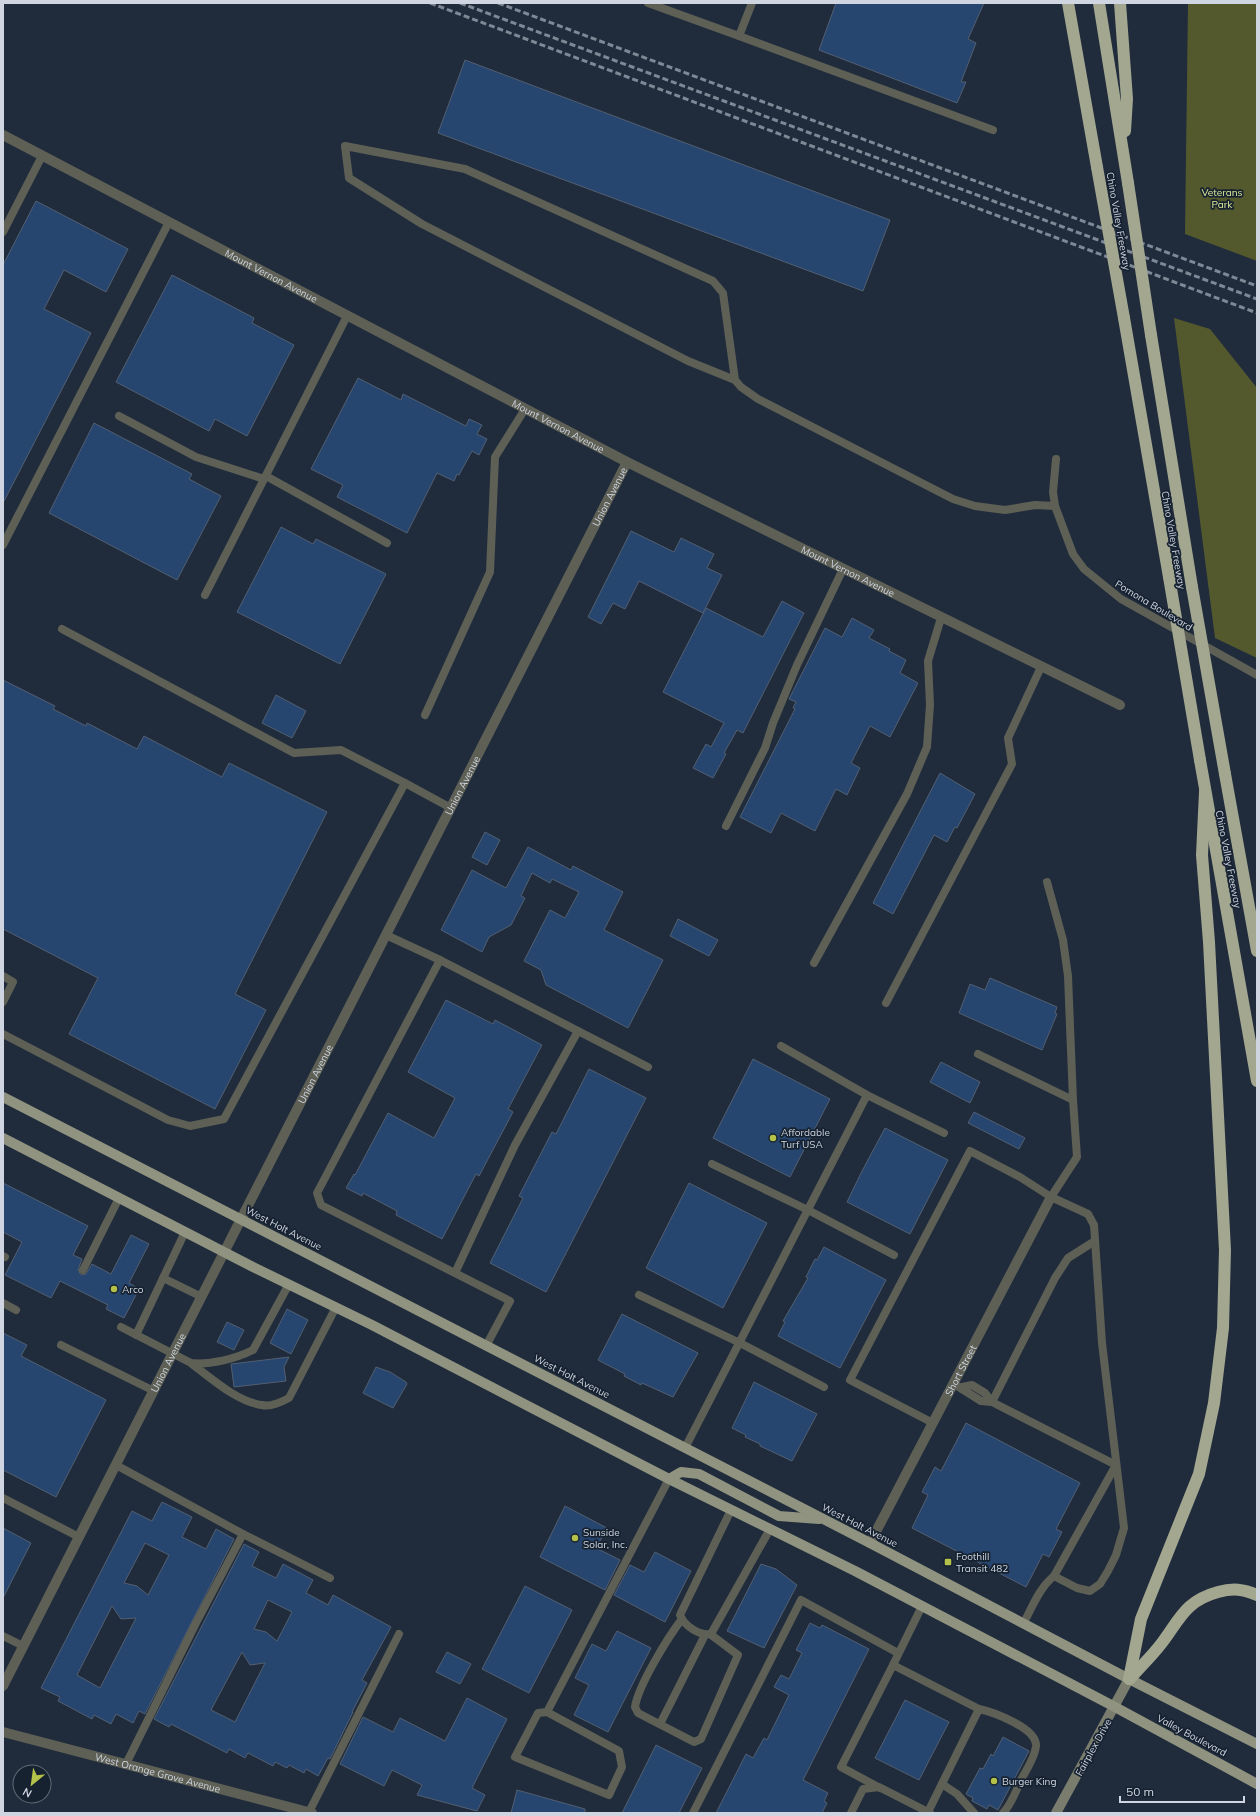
<svg xmlns="http://www.w3.org/2000/svg" width="1260" height="1816" font-family="Mulish,sans-serif">
  <style>
    .green { fill: #53592d }
    .building { fill: #27466f; stroke: #525f71; fill-rule: evenodd }
    .lines { fill: none; stroke-linecap: round; stroke-linejoin: round }
    .service { stroke: #5e6056; stroke-width: 8 }
    .minor { stroke: #5e6056; stroke-width: 10 }
    .tertiary { stroke: #5e6056; stroke-width: 10 }
    .secondary { stroke: #7a7d6e; stroke-width: 10 }
    .primary { stroke: #8f937f; stroke-width: 10 }
    .motorway { stroke: #a3a790; stroke-width: 12 }
    .rail { stroke: #7f8996; stroke-width: 3; stroke-dasharray: 6 3; stroke-linecap: butt }
    .motorway-bridge { stroke: #a3a790; stroke-width: 12 }
    .poi-dot { fill: #b4c24a; stroke: #172231; stroke-width: 1.5 }
    .labels { text-anchor: middle; stroke-width: 3.5; stroke-linejoin: round; paint-order: stroke }
    .park-label { font-size: 10px; fill: #e1ee98; stroke: #172231 }
    .street-label { font-size: 10px; fill: #cfd6e1; stroke: #172231 }
    .poi-label { font-size: 10px; fill: #cfd6e1; stroke: #172231; text-anchor: start }
  </style>
  <rect width="100%" height="100%" fill="#202c3c"/>
  <g class="green">
    <path d="M1188,3H1257V261L1185,234Z"/>
    <path d="M1174,318L1210,329L1257,388V658L1215,638Z"/>
  </g>
  <g class="building">
    <path d="M836,3H984L968,39L976,43L961,82H966L957,103L819,50Z"/>
    <path d="M465,60L890,220L863,291L438,133Z"/>
    <path d="M36,201L128,249L106,292L64,270L44,309L91,333L3,503V265Z"/>
    <path d="M172,275L254,318L252,323L294,345L247,436L215,419L209,431L116,382Z"/>
    <path d="M358,378L401,400L403,394L466,426L469,419L482,425L477,434L487,439L479,455L472,451L459,475L457,474L454,481L437,473L407,533L337,497L343,485L311,469Z"/>
    <path d="M94,423L192,474L189,479L221,496L177,580L49,513Z"/>
    <path d="M281,527L313,544L316,539L386,574L340,664L237,612Z"/>
    <path d="M631,531L674,552L681,538L714,554L707,568L722,575L703,613L639,581L625,609L613,603L601,624L588,617Z"/>
    <path d="M782,601L804,613L743,733L737,730L724,753L726,754L713,778L693,768L706,744L711,747L724,723L663,692L706,608L763,637Z"/>
    <path d="M852,618L874,630L869,638L890,649L889,651L906,660L900,673L918,683L890,737L870,726L851,763L860,768L847,795L836,789L815,831L781,813L771,833L740,817L795,709L793,708L796,702L789,699L825,628L842,637Z"/>
    <path d="M3,680L55,706L53,709L86,726L87,723L137,749L144,736L222,777L229,763L327,812L235,994L266,1010L215,1109L69,1034L98,978L3,929Z"/>
    <path d="M276,695L306,711L292,738L262,723Z"/>
    <path d="M940,773L975,794L957,828L955,827L947,842L934,835L893,914L873,903Z"/>
    <path d="M485,832L500,840L487,865L472,857Z"/>
    <path d="M528,847L571,870L573,866L623,892L604,930L663,960L628,1028L546,985L541,970L524,961L550,910L565,918L579,892L552,879L550,883L532,873L521,896L525,898L511,925L489,937L482,952L441,930L472,870L506,888Z"/>
    <path d="M678,919L718,940L709,956L670,936Z"/>
    <path d="M990,978L1057,1007L1055,1013L1057,1014L1042,1050L959,1013L970,984L985,990Z"/>
    <path d="M446,1000L493,1024L495,1020L542,1045L508,1109L513,1112L479,1176L476,1174L442,1239L396,1215L397,1211L363,1193L362,1196L346,1188L354,1174L355,1175L388,1113L434,1138L455,1098L408,1072Z"/>
    <path d="M753,1059L830,1099L790,1177L713,1138Z"/>
    <path d="M941,1062L980,1082L970,1103L930,1082Z"/>
    <path d="M589,1069L646,1098L546,1292L490,1263L523,1198L519,1196L552,1132L556,1134Z"/>
    <path d="M974,1112L1025,1138L1019,1149L968,1123Z"/>
    <path d="M885,1128L948,1160L910,1234L847,1202L861,1173Z"/>
    <path d="M3,1183L88,1226L73,1255L82,1259L78,1270L81,1275L86,1274L92,1264L111,1274L131,1235L149,1244L129,1283L139,1289L124,1318L106,1309L108,1305L60,1281L51,1298L5,1275L22,1242L3,1232Z"/>
    <path d="M689,1183L767,1223L723,1308L646,1268Z"/>
    <path d="M824,1247L886,1280L840,1368L778,1336L785,1322L783,1321L808,1278L806,1277L815,1259L817,1260Z"/>
    <path d="M287,1309L308,1320L291,1354L270,1343Z"/>
    <path d="M622,1314L698,1353L673,1397L642,1383L641,1385L624,1376L625,1374L598,1360Z"/>
    <path d="M227,1322L244,1330L234,1350L217,1342Z"/>
    <path d="M3,1333L27,1345L21,1356L106,1400L56,1497L3,1470Z"/>
    <path d="M289,1357L284,1367L286,1381L234,1387L231,1364Z"/>
    <path d="M376,1367L390,1372L406,1382L407,1384L393,1408L363,1393Z"/>
    <path d="M754,1382L817,1414L792,1461L760,1446V1444L745,1437L746,1435L732,1428Z"/>
    <path d="M966,1423L1080,1483L1056,1529L1062,1532L1049,1557L1043,1554L1026,1587L912,1528L928,1495L922,1492L935,1467L941,1471Z"/>
    <path d="M162,1502L192,1517L182,1537L206,1549L216,1529L234,1539L145,1714L139,1711L133,1723L116,1714L111,1724L94,1715L92,1719L58,1701L60,1697L41,1688L132,1511L152,1521ZM145,1543L169,1555L148,1595L137,1586L124,1583ZM112,1606L121,1619L136,1618L100,1688L77,1675Z"/>
    <path d="M565,1506L607,1528L596,1548L620,1560L605,1590L540,1557Z"/>
    <path d="M3,1528L31,1543L3,1598Z"/>
    <path d="M244,1544L259,1552L252,1566L276,1578L283,1564L313,1580L306,1593L328,1605L333,1595L391,1627L362,1680L367,1683L352,1712H353L330,1759L328,1758L318,1776L306,1769L304,1773L289,1765L287,1768L275,1762L273,1766L248,1753L245,1758L229,1749L227,1753L171,1724L169,1727L154,1719ZM268,1600L292,1612L277,1641L266,1632L254,1629ZM242,1652L250,1665L265,1663L235,1722L211,1710Z"/>
    <path d="M655,1552L691,1571L665,1622L614,1595L630,1565L644,1572Z"/>
    <path d="M761,1564L776,1569L797,1585L764,1648L727,1631Z"/>
    <path d="M525,1586L572,1610L529,1693L482,1669Z"/>
    <path d="M810,1623L820,1628L822,1625L869,1649L803,1780L828,1793L824,1801L827,1803L822,1813H716L746,1754L753,1758L764,1738L767,1740L789,1695L774,1687L781,1675L789,1679L802,1653L796,1650Z"/>
    <path d="M617,1631L651,1648L608,1732L574,1715L589,1685L575,1678L592,1644L606,1651Z"/>
    <path d="M447,1652L471,1664L460,1684L436,1672Z"/>
    <path d="M467,1698L507,1719L472,1788L485,1795L477,1811L417,1795L422,1785L392,1770L384,1786L340,1764L363,1717L393,1732L400,1718L445,1741Z"/>
    <path d="M905,1700L949,1722L919,1780L875,1758Z"/>
    <path d="M1003,1737L1029,1751L998,1810L989,1805L987,1809L972,1801L973,1798L966,1794L980,1768L983,1769L991,1754L993,1756Z"/>
    <path d="M656,1745L702,1768L679,1813H622Z"/>
    <path d="M517,1790L585,1809V1813H511Z"/>
  </g>
  <g class="lines">
    <g class="service">
      <path d="M648,3L739,36L752,3"/>
      <path d="M739,36L993,130"/>
      <path d="M3,232L42,156"/>
      <path d="M735,380L688,361L422,224L349,178L345,146L465,169L713,281L723,293L735,380L741,387L758,399L953,499L975,506L1005,510L1035,505L1055,506"/>
      <path d="M119,416L196,457L264,479"/>
      <path d="M1056,459L1053,492L1055,506L1073,554L1084,569L1121,599L1257,675"/>
      <path d="M266,476L387,543"/>
      <path d="M3,545L169,222"/>
      <path d="M205,595L347,316"/>
      <path d="M425,715L490,572L495,457L525,409"/>
      <path d="M405,783L451,808"/>
      <path d="M726,826L765,748L773,723L797,665L843,569"/>
      <path d="M1047,882L1063,940L1068,976L1073,1100"/>
      <path d="M386,935L440,960L317,1193L321,1205L510,1301L486,1346"/>
      <path d="M440,960L648,1067"/>
      <path d="M814,963L907,794L927,747L930,705L928,661L941,618"/>
      <path d="M3,976L13,982L3,1002"/>
      <path d="M886,1003L1012,764L1008,738L1041,667"/>
      <path d="M3,1034L168,1120L190,1126L224,1119L405,783L341,750L294,753L62,629"/>
      <path d="M978,1054L1073,1100L1077,1157L1051,1197"/>
      <path d="M867,1095L944,1133"/>
      <path d="M712,1164L808,1210L894,1255"/>
      <path d="M3,1256L5,1257"/>
      <path d="M83,1270L119,1198"/>
      <path d="M455,1273L515,1145L578,1031"/>
      <path d="M163,1278L202,1297"/>
      <path d="M639,1295L740,1343L824,1387"/>
      <path d="M3,1303L16,1310"/>
      <path d="M121,1327L191,1363C210,1365 235,1359 253,1350L289,1284"/>
      <path d="M136,1335L185,1232"/>
      <path d="M61,1345L154,1391"/>
      <path d="M192,1364C211,1378 237,1402 262,1405C271,1407 281,1402 289,1398L336,1307"/>
      <path d="M954,1384L981,1401L992,1402L985,1393L972,1385L962,1387"/>
      <path d="M933,1423L850,1380L970,1151L1020,1177L1051,1197L1088,1214L1094,1225L1102,1343L1124,1528L1116,1555L1108,1571L1100,1584L1090,1591L1077,1588L1054,1576C1039,1588 1032,1608 1023,1624"/>
      <path d="M685,1448L867,1095L781,1046"/>
      <path d="M116,1465L243,1534"/>
      <path d="M3,1498L79,1537"/>
      <path d="M731,1510L680,1615C684,1626 700,1636 711,1634L770,1529"/>
      <path d="M1054,1576L1116,1465L992,1402L1055,1278L1068,1258L1095,1241"/>
      <path d="M682,1619C668,1637 638,1686 635,1707L638,1713L694,1742L701,1739L738,1655L710,1634"/>
      <path d="M3,1636L23,1646"/>
      <path d="M893,1665L922,1606"/>
      <path d="M979,1709C993,1712 1037,1728 1036,1746C1035,1758 1026,1770 1021,1780C1016,1791 1011,1805 1003,1813"/>
      <path d="M547,1712L538,1713L515,1757L609,1795L622,1767L619,1751L547,1712L669,1479"/>
      <path d="M660,1724L705,1635"/>
      <path d="M126,1764L196,1623L243,1534L330,1578"/>
      <path d="M942,1784L957,1794L974,1813"/>
      <path d="M880,1788L841,1767L893,1665L979,1709L928,1812"/>
      <path d="M309,1812L399,1634"/>
      <path d="M693,1813L801,1600L898,1653"/>
      <path d="M851,1813L863,1789L879,1787L930,1813"/>
    </g>
    <g class="minor">
      <path id="s1" d="M3,135L627,462L1120,705"/>
      <path id="s2" d="M870,1543L1051,1197"/>
      <path id="s3" d="M3,1686L627,462"/>
    </g>
    <path class="tertiary" id="s4" d="M3,1732L312,1813"/>
    <path class="secondary" d="M1056,1813L1129,1679"/>
    <g class="primary">
      <path d="M3,1097L870,1543L1129,1679L1257,1744"/>
      <path d="M3,1138L253,1267L372,1325L669,1479L855,1571L1115,1707L1257,1784"/>
      <path d="M669,1479L681,1472L699,1474L779,1516L819,1519"/>
    </g>
    <g class="motorway">
      <path d="M1068,3L1097,167"/>
      <path d="M1099,3L1128,183"/>
      <path d="M1120,3L1127,99L1125,131"/>
      <path d="M1124,318L1169,577"/>
      <path d="M1151,335L1192,587"/>
      <path d="M1200,760L1257,1081"/>
      <path d="M1225,774L1257,951"/>
      <path d="M1129,1679L1141,1619L1199,1474L1214,1403L1223,1328L1225,1250L1209,942L1202,855L1205,792"/>
      <path d="M1130,1679C1140,1667 1152,1656 1161,1644C1180,1619 1185,1601 1218,1592C1233,1588 1243,1589 1257,1595"/>
    </g>
    <g class="rail">
      <path d="M430,3L1257,313"/>
      <path d="M460,3L1257,299"/>
      <path d="M498,3L1257,286"/>
    </g>
    <g class="motorway-bridge">
      <path d="M1097,167L1124,318"/>
      <path d="M1128,183L1151,335"/>
      <path d="M1169,577L1200,760"/>
      <path d="M1192,587L1225,774"/>
    </g>
  </g>
  <g class="poi-dot">
    <circle cx="773" cy="1138" r="4"/>
    <circle cx="114" cy="1289" r="4"/>
    <circle cx="575" cy="1538" r="4"/>
    <rect x="944" y="1558" width="8" height="8" rx="2"/>
    <circle cx="994" cy="1781" r="4"/>
  </g>
  <g class="labels">
    <g class="park-label">
      <text x="1222" y="196">Veterans<tspan x="1222" dy="12">Park</tspan></text>
    </g>
    <g class="street-label">
      <text transform="translate(1119 221) rotate(80)" y="4">Chino Valley Freeway</text>
      <text dy="4" stroke="none"><textPath href="#s1" startOffset="303">Mount Vernon Avenue</textPath></text>
      <text dy="4" stroke="none"><textPath href="#s1" startOffset="627">Mount Vernon Avenue</textPath></text>
      <text dy="4" stroke="none"><textPath href="#s3" startOffset="1335">Union Avenue</textPath></text>
      <text transform="translate(1174 540) rotate(80)" y="4">Chino Valley Freeway</text>
      <text dy="4" stroke="none"><textPath href="#s1" startOffset="951">Mount Vernon Avenue</textPath></text>
      <text transform="translate(1154 605) rotate(31)" y="4">Pomona Boulevard</text>
      <text dy="4" stroke="none"><textPath href="#s3" startOffset="1011">Union Avenue</textPath></text>
      <text transform="translate(1229 859) rotate(79)" y="4">Chino Valley Freeway</text>
      <text dy="4" stroke="none"><textPath href="#s3" startOffset="687">Union Avenue</textPath></text>
      <text transform="translate(284 1228) rotate(27)" y="4">West Holt Avenue</text>
      <text dy="4" stroke="none"><textPath href="#s3" startOffset="363">Union Avenue</textPath></text>
      <text dy="4" stroke="none"><textPath href="#s2" startOffset="195">Short Street</textPath></text>
      <text transform="translate(572 1376) rotate(27)" y="4">West Holt Avenue</text>
      <text transform="translate(860 1525) rotate(27)" y="4">West Holt Avenue</text>
      <text transform="translate(1192 1735) rotate(28)" y="4">Valley Boulevard</text>
      <text transform="translate(1093 1747) rotate(-61)" y="4">Fairplex Drive</text>
      <text dy="4" stroke="none"><textPath href="#s4" startOffset="160">West Orange Grove Avenue</textPath></text>
    </g>
    <g class="poi-label">
      <text x="781" y="1136">Affordable<tspan x="781" dy="12">Turf USA</tspan></text>
      <text x="122" y="1293">Arco</text>
      <text x="583" y="1536">Sunside<tspan x="583" dy="12">Solar, Inc.</tspan></text>
      <text x="956" y="1560">Foothill<tspan x="956" dy="12">Transit 482</tspan></text>
      <text x="1002" y="1785">Burger King</text>
    </g>
  </g>
  <rect width="1260" height="1816" fill="none" stroke="#cfd6e1" stroke-width="8"/>
  <g transform="translate(32 1784) rotate(209)"><circle r="19" fill="#172231" stroke="#616a77"/>
  <path d="M0-3L7 15L0 10L-7 15Z" fill="#b4c24a"/>
  <text y="-6" font-size="11" font-weight="bold" text-anchor="middle" fill="#cfd6e1">N</text>
  </g>
  <path d="M1120 1796v6h124v-6" fill="none" stroke="#cfd6e1" stroke-width="2"/>
  <text x="1126" y="1796" font-size="12" fill="#cfd6e1" stroke="#172231" stroke-width="3" paint-order="stroke">50 m</text>
</svg>
